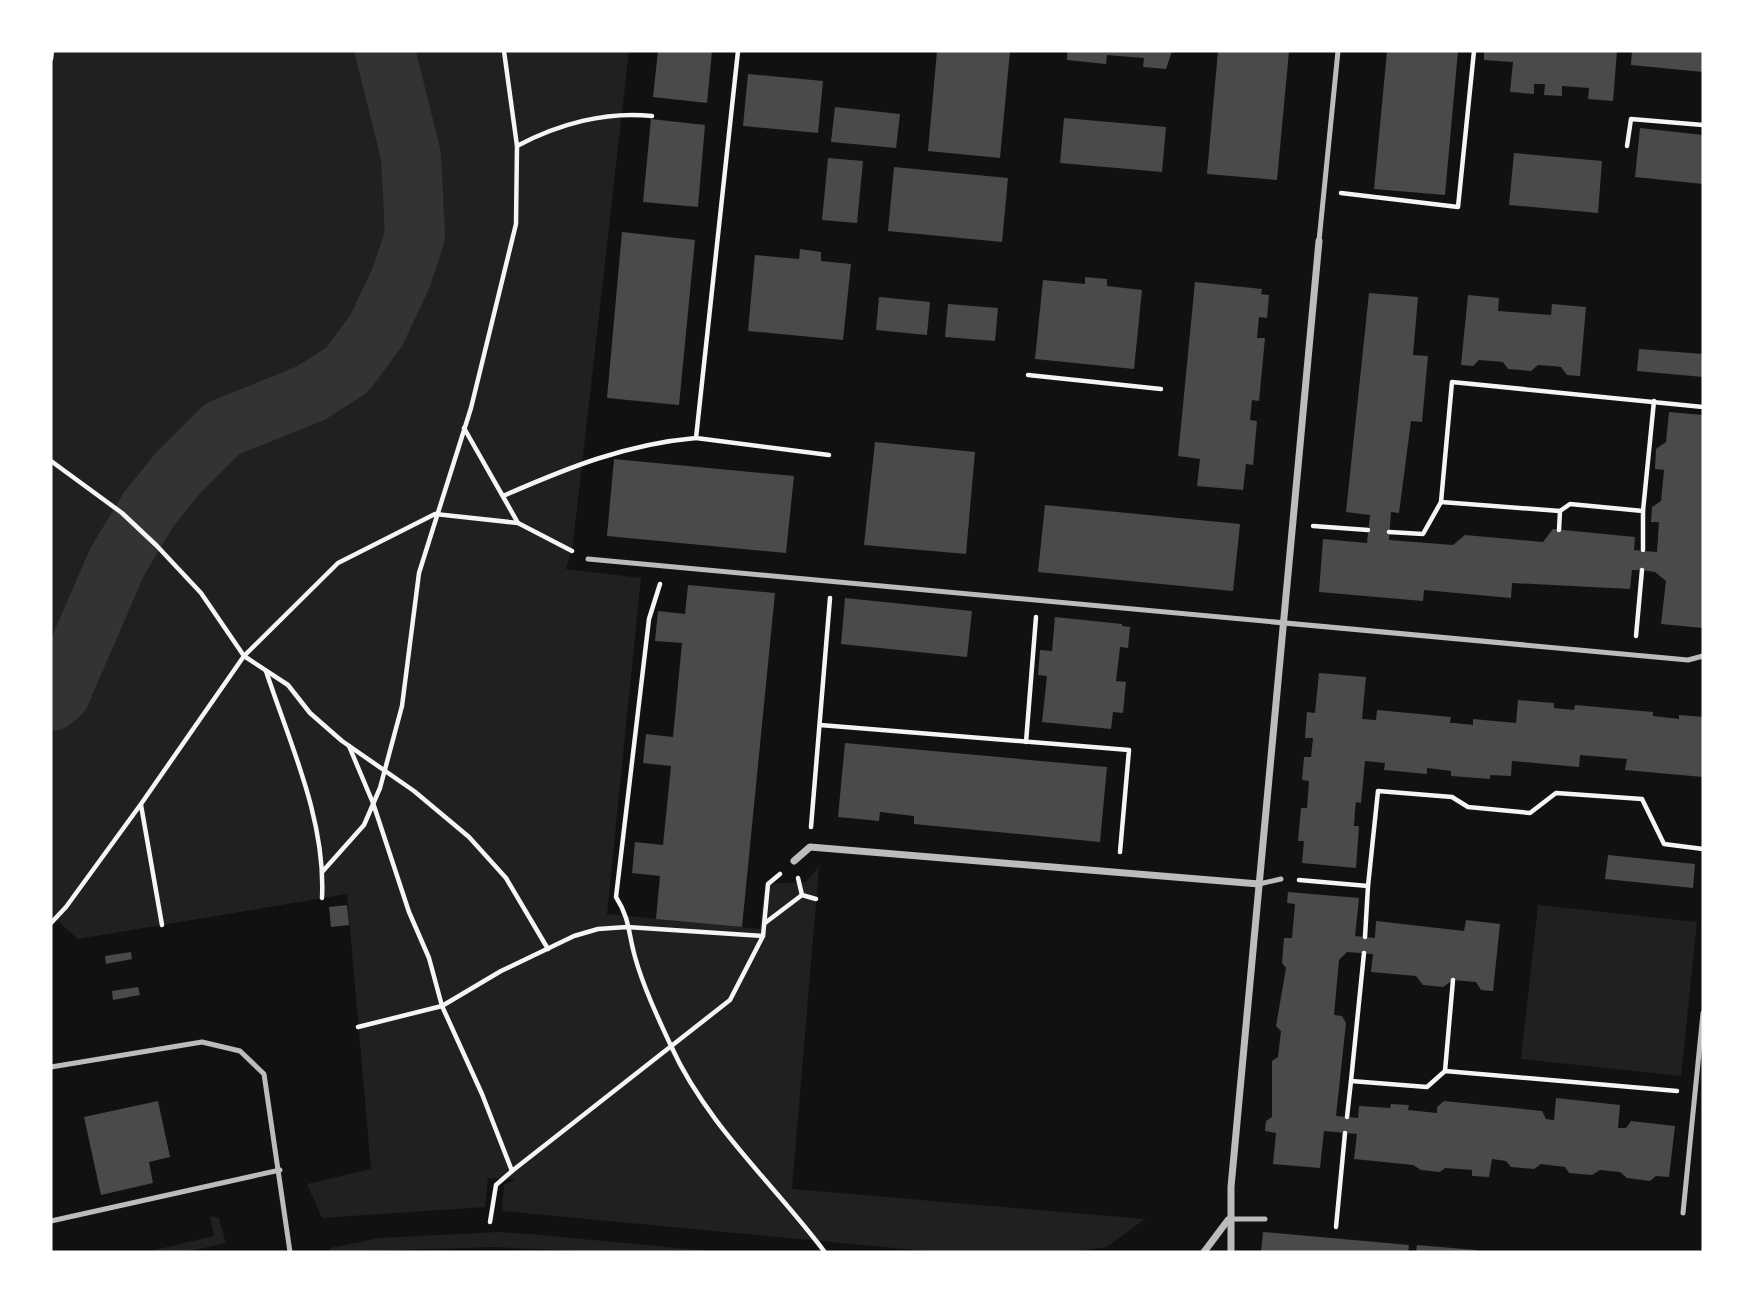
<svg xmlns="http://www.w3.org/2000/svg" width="1754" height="1303" font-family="'Source Sans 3',sans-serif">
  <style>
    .green { fill: #202020 }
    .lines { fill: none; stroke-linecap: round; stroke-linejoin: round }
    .river { stroke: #333; stroke-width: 60 }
    .building { fill: #4a4a4a }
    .path { stroke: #f5f5f5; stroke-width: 4.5 }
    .service { stroke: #bcbcbc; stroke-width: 5 }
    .minor { stroke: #bcbcbc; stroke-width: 7 }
  </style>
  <rect width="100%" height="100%" fill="#111"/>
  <g class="green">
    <path d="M51,51H629L573,544L566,569L641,578L607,914L760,929L765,884L806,882L819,867L792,1189L1145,1219L1107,1247L1069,1252H937L502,1211L504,1185L516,1179L488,1178L485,1207L322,1218L307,1184L371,1169L347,894L78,939L51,915Z"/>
    <path d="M1538,905L1697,922L1681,1076L1521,1059Z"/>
    <path d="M210,1216L219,1218L226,1243L185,1252H146L214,1236Z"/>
    <path d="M498,1232L530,1234L719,1252H600L493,1247L331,1252L330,1248L380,1238Z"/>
  </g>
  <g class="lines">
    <path class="river" d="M51,701L60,694L117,562L149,509L178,473L222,429L311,393L347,370L376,331L401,278L415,236L411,156L385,51"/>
  </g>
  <g class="building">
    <path d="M658,51H712L707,103L653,97Z"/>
    <path d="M937,51H1010L1000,158L928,151Z"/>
    <path d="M1067,51H1172L1166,69L1143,67L1144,58L1107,55L1106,64L1067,60Z"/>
    <path d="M1218,51H1289L1277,180L1207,174Z"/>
    <path d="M1387,51H1458L1445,195L1374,189Z"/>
    <path d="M1484,51H1617L1613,101L1588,99L1589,88L1562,86V96L1544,95L1545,84H1534V94L1510,92L1513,62L1484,60Z"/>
    <path d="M1632,51H1703V72L1631,65Z"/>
    <path d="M748,74L823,81L818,133L743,126Z"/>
    <path d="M835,107L900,114L896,148L831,142Z"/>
    <path d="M1064,118L1166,127L1162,172L1060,163Z"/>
    <path d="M651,119L705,125L698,207L643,202Z"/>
    <path d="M1640,128L1703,135V184L1635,177Z"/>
    <path d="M1514,153L1602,161L1598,213L1509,205Z"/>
    <path d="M828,158L863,161L857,223L822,220Z"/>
    <path d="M894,167L1008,178L1002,242L888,231Z"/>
    <path d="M622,232L695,240L679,405L607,398Z"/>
    <path d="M800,249L821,252V261L851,264L843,340L748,331L755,255L799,259Z"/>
    <path d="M1085,277L1107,279V286L1142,290L1134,369L1035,359L1043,280L1085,284Z"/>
    <path d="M1195,282L1262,289L1261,294L1269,295L1267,318L1259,317L1257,338H1265L1259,401L1252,400L1250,420L1257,421L1253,465L1246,464L1243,490L1197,486L1200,459L1178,456Z"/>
    <path d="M1369,293L1418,297L1413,355L1428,356L1422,422L1411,421L1399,513L1391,512L1389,540L1453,545L1465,535L1543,542L1553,529L1635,537L1634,550L1657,552L1659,522H1651L1652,507L1661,501L1664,470L1655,469L1656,449L1666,442L1669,412L1703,415V628L1661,624L1666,581L1655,572L1642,570H1632L1630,589L1512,583L1511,598L1424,590L1423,601L1319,592L1323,539L1367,543L1370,515L1346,512Z"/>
    <path d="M1468,295L1499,298L1498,311L1551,315L1552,304L1586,307L1580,376L1567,375L1561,367L1552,366L1538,365L1531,371L1508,369L1503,362L1479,360L1473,366L1461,365Z"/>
    <path d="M879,297L930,302L927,335L876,330Z"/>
    <path d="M948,304L998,308L995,341L945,337Z"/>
    <path d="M1639,349L1703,354V377L1637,371Z"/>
    <path d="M875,442L975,452L966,554L864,545Z"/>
    <path d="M614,459L794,476L786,553L607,536Z"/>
    <path d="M1045,505L1240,524L1233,591L1038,572Z"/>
    <path d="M688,585L775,593L742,927L656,919L660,876L632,873L635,842L663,845L671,766L643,763L646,734L673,737L682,643L655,641L658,611L685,614Z"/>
    <path d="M845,598L972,611L967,657L841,644Z"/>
    <path d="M1055,617L1122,624V626L1130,627L1128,648L1120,647L1116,681L1126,682L1123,713L1113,712L1111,729L1042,722L1047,676L1038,675L1040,650L1052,651Z"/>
    <path d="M1319,673L1366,677L1362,719L1376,720L1377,710L1451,717L1450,723H1455L1473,725V719L1516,723L1518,700L1554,703V708L1574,710L1575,705L1653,712V716L1679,719V715L1703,717V777L1625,770L1627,759L1580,755L1579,767L1512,761L1511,776L1490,775V779L1451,776V771L1427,768V774L1384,770L1385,763L1365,761L1361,803L1356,802L1355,810L1354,826H1359L1356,868L1302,863L1304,841H1298L1301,808H1307L1309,781L1302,780L1304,757H1311L1313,738H1305L1307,712L1315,713Z"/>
    <path d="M845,743L1107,767L1100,842L914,824V816L880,812L879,821L838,817Z"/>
    <path d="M1608,855L1695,864L1693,888L1605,879Z"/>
    <path d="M1288,892L1359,898L1355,936L1375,938L1376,921L1464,931L1466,920L1500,924L1493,991L1481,990L1476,982L1453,980L1443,987L1423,985L1416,976L1371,972L1373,954L1347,952L1339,960L1334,1015L1342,1016L1346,1023L1336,1116L1358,1118L1359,1106L1390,1108L1391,1104L1409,1105L1408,1110L1437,1113V1107L1444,1101L1542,1111L1546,1119L1554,1120L1556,1098L1620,1105L1618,1128H1626L1631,1121L1675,1126L1669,1177L1656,1176L1650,1181L1627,1178L1620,1172L1600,1170L1592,1175L1569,1173L1565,1167L1541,1164L1534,1169L1511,1167L1506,1161L1492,1159L1489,1177L1472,1176V1170L1445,1168L1440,1172L1421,1170L1413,1165L1354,1159L1357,1134L1324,1131L1320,1168L1273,1164L1276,1133L1265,1131L1266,1121L1272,1117V1061L1278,1057L1281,1031L1276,1026L1286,968L1282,963L1284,938H1292L1295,904L1287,903Z"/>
    <path d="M347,905L349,925L331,927L329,907Z"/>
    <path d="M131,952L132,959L106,964L105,956Z"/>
    <path d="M138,987L140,995L113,1000L112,991Z"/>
    <path d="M158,1101L170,1157L149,1162L153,1183L101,1195L84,1117Z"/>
    <path d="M1263,1232L1409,1245L1408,1252H1261Z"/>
    <path d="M1417,1245L1476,1250V1252H1416Z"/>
  </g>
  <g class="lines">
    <g class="path">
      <path d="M738,51L696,438L829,455"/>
      <path d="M51,59L52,51"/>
      <path d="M517,146C558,124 606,111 652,116"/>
      <path d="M1627,146L1631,119L1703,125"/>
      <path d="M1341,193L1458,207L1474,51"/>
      <path d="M1028,375L1161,389"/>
      <path d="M464,428L518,523"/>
      <path d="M51,461L122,513L157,546L201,593L244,656L288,685L310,713L342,741L414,791L469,837L506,878L548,949"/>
      <path d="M503,496C567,468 626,444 696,438"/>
      <path d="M1441,502L1560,511L1570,504L1643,511V550"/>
      <path d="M1643,511L1654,401"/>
      <path d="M1313,526L1368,530"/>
      <path d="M1559,530L1560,511"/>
      <path d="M1389,532L1423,534L1441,502L1452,382L1703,407"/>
      <path d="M660,584L649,619L616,897C630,919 628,932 635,957C643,986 658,1018 671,1046C707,1125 773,1183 824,1251"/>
      <path d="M1636,636L1642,570"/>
      <path d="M266,671C290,744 326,820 322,898"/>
      <path d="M820,725L1129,750L1120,852"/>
      <path d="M1026,742L1036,617"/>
      <path d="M349,746L373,803L409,912L429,958L442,1006L482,1094L512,1171"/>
      <path d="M141,805L162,925"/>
      <path d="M811,827L830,598"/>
      <path d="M323,871L364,825L380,788L402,706L419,573L471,408L516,224L517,146L504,51"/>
      <path d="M798,878L802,895L816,899"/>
      <path d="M1299,880L1368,886L1378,791L1452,797L1468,807L1530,813L1556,793L1642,799L1664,844L1703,849"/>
      <path d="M51,923L66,907L141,804L244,656L338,563L435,514L518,523L572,551"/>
      <path d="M765,923L802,895"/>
      <path d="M1365,937L1368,886"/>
      <path d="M1364,953L1351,1081L1427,1087L1445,1071L1677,1091"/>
      <path d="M358,1027L442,1006L501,971L574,936L598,929L627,927L763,936"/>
      <path d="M1445,1071L1453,980"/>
      <path d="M1347,1117L1351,1081"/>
      <path d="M490,1222L496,1185L512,1171L730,1000L763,936L768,884L780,874"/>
      <path d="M1336,1227L1345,1133"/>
    </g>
    <g class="service">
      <path d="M1319,241L1338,51"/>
      <path d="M588,559L1688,660L1703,656"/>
      <path d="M1259,884L1281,879"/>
      <path d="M51,1067L202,1042L240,1051L264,1074L290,1252"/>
      <path d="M1683,1213L1703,1013"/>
      <path d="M1230,1219H1265"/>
      <path d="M51,1221L280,1170"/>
    </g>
    <g class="minor">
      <path d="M794,861L810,847L1259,884"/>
      <path d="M1204,1252L1228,1220"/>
      <path d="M1231,1252V1187L1319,241"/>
    </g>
  </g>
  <rect width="1754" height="1303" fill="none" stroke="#ffffff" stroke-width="105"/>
</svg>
